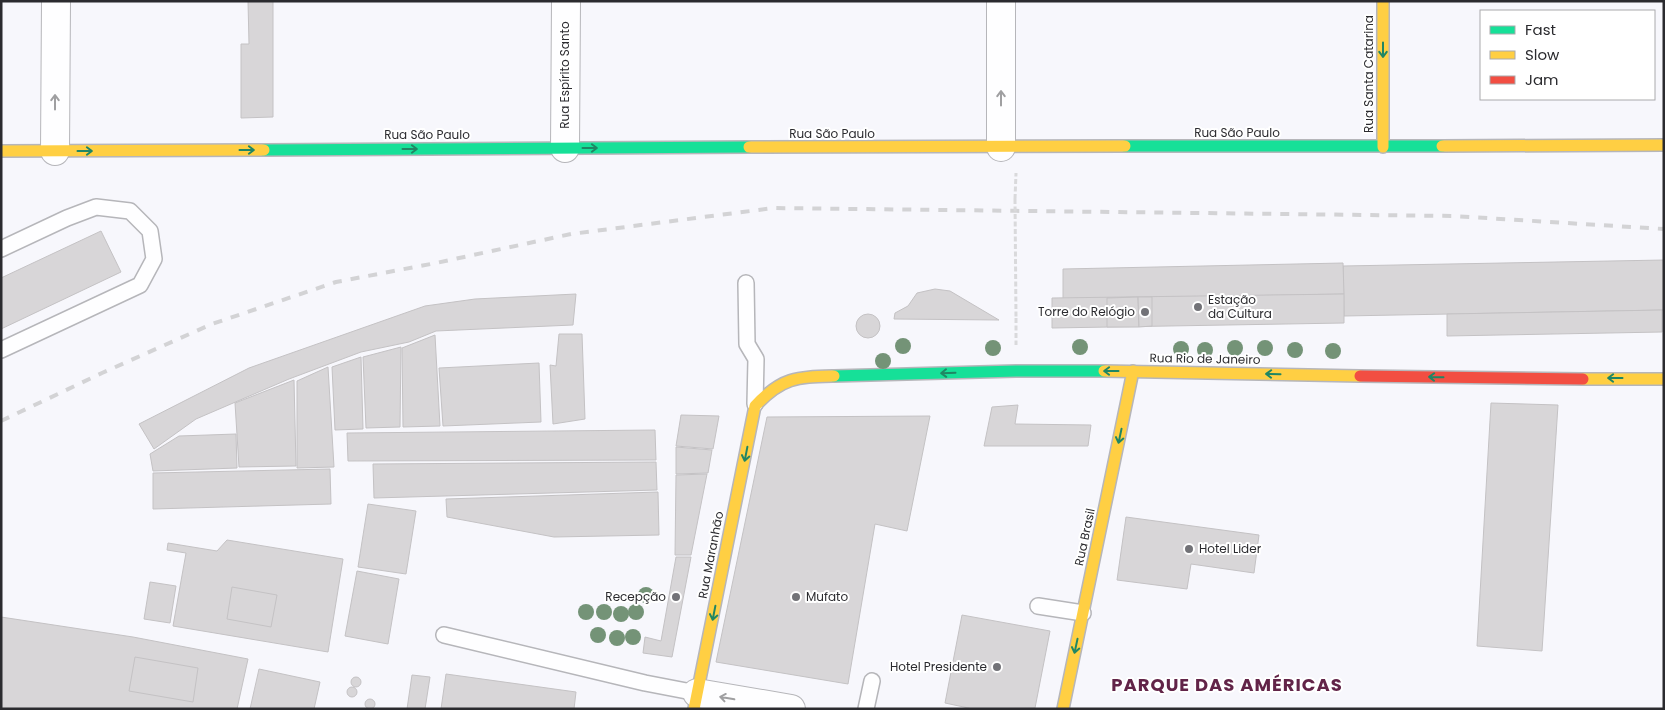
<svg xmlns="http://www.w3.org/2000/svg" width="1665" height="710" font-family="Poppins,sans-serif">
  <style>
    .building { fill: #d8d6d8; stroke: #c4c2c4 }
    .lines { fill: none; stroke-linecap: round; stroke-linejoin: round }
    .lane-casing { stroke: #b6b6ba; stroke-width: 18 }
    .street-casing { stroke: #b6b6ba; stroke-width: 30 }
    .fast-casing { stroke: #b6b6ba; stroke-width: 14 }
    .slow-casing { stroke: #b6b6ba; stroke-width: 14 }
    .jam-casing { stroke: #b6b6ba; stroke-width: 14 }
    .path { stroke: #d9d9db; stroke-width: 3; stroke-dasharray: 5 2.5; stroke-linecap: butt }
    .lane { stroke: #fefeff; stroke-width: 15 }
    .street { stroke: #fefeff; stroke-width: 28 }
    .fast { stroke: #16e098; stroke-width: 11 }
    .slow { stroke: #ffcf43; stroke-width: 11 }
    .jam { stroke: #f24e42; stroke-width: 11 }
    .rail { stroke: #d3d3d5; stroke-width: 4; stroke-dasharray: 9 9; stroke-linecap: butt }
    .path-bridge { stroke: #d9d9db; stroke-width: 3; stroke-dasharray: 5 2.5; stroke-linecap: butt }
    .tree { fill: #749377 }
    .oneway { stroke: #208664 }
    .oneway2 { stroke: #9f9fa1 }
    .poi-dot { fill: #727277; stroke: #fff; stroke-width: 2 }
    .labels { text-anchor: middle; stroke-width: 4; stroke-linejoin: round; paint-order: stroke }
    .street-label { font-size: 12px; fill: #2b2b2f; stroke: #fff }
    .poi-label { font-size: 12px; fill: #2b2b2f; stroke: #fff; text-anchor: start }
    .district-label { font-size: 18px; font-weight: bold; letter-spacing: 1px; fill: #622448; stroke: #fff }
  </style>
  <rect width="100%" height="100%" fill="#f7f7fc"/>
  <g class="building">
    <path d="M248,1H273V117L241,118V44H249Z"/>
    <path d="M101,231L121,272L1,329V278Z"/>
    <path d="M1664,260V310L1344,316L1343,266Z"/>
    <path d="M1343,263L1344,294L1063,299V269Z"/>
    <path d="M935,289L950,291L999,320L894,319L895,313L908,306L917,293Z"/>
    <path d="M576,294L573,325L436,331L409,342L361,352L289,379L196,419L154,449L139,424L249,368L425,306L475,299Z"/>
    <path d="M1344,294V323L1052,328V298Z"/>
    <path d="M1138,297L1139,327H1107V298Z"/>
    <path d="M1138,297H1152V326L1139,327Z"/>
    <path d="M1662,310V332L1447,336V314Z"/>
    <circle cx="868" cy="326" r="12"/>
    <path d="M559,334H582L585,419L553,424L550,365L556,366Z"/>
    <path d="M435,335L440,426L403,427L402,348Z"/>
    <path d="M401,347L400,427L366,428L363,357Z"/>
    <path d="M361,357L363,429L335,430L332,367Z"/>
    <path d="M539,363L541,422L443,426L439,368Z"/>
    <path d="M328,367L334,467L297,468V381Z"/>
    <path d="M294,380L296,466L239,467L235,403Z"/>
    <path d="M1491,403L1558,405L1542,651L1477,646Z"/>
    <path d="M1018,405L1015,424L1091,425L1088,446H984L992,407Z"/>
    <path d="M681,415L719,416L713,449L676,446Z"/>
    <path d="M930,416L907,531L875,524L848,684L716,662L767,417Z"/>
    <path d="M655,430L656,460L348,461L347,433Z"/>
    <path d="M236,434L237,468L153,471L150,454L179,436Z"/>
    <path d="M676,447L712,450L708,473L676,474Z"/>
    <path d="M656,462L657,490L374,498L373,464Z"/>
    <path d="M330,469L331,504L153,509V473Z"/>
    <path d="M707,474L691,555H675L676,475Z"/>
    <path d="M658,492L659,535L554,537L447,517L446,499Z"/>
    <path d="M368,504L416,511L406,574L358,567Z"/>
    <path d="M1126,517L1259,535L1254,573L1191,564L1187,589L1117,580Z"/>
    <path d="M227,540L343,559L328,652L173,626L186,553L167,550L168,543L217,551Z"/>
    <path d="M676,557H691L672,657L643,653L645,637L661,641Z"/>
    <path d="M357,571L399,579L388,644L345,636Z"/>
    <path d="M150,582L176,586L170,623L144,619Z"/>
    <path d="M232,587L277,595L271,627L227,619Z"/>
    <path d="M962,615L1050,631L1035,708L973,709L945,703Z"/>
    <path d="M1,617L133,637L248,659L237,709H1Z"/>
    <path d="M135,657L198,668L193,702L129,691Z"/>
    <path d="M259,669L320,682L314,709H250Z"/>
    <path d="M446,674L576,692L574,709H441Z"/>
    <path d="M412,675L430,677L425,709H407Z"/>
    <circle cx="356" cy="682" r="5"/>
    <circle cx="352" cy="692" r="5"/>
    <circle cx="370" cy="704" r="5"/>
  </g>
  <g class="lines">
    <defs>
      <g id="lane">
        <path d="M1,249L67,218L96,207L130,211L150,231L154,259L140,285L1,350"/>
        <path d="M746,283L747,344L756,359L755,404"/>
        <path d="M1038,606L1083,613"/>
        <path d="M444,635L645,683L697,693"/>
        <path d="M866,709L872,681"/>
      </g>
      <g id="street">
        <path d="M1001,147V1"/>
        <path d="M565,148L566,1"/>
        <path d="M55,151L56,1"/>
        <path d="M697,693L791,709"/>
      </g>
      <g id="fast">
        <path d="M1125,146H1442"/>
        <path d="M264,150L749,147"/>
        <path d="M834,376L1016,371H1104"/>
      </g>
      <g id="slow">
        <path d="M1383,1V147"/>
        <path d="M1442,146L1664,145"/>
        <path d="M749,147L1125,146"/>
        <path d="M1,151L264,150"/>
        <path d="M1104,371L1360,376"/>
        <path d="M1583,379H1664"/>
        <path d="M694,709L755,406C782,377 797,377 834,376"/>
        <path d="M1063,709L1133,371"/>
      </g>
      <path id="jam" d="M1360,376L1583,379"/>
    </defs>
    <use href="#lane" class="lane-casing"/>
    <use href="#street" class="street-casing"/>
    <use href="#fast" class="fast-casing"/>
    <use href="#slow" class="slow-casing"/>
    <use href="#jam" class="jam-casing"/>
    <g class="path">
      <path d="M1015,199L1016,173"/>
      <path d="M1016,318V345"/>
    </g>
    <use href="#lane" class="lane"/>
    <use href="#street" class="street"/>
    <use href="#fast" class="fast"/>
    <use href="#slow" class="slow"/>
    <use href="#jam" class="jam"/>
    <path class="rail" d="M1,421L102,373L212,324L336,282L436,263L571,234L774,208L1453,216L1664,229"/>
    <path class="path-bridge" d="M1015,199L1016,318"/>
  </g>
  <g class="tree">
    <circle cx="903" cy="346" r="8"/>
    <circle cx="1080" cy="347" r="8"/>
    <circle cx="993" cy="348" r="8"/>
    <circle cx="1235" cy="348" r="8"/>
    <circle cx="1265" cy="348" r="8"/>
    <circle cx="1181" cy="349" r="8"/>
    <circle cx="1205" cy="350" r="8"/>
    <circle cx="1295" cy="350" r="8"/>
    <circle cx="1333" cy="351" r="8"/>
    <circle cx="883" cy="361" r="8"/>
    <circle cx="646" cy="595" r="8"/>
    <circle cx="586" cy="612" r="8"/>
    <circle cx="604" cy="612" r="8"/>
    <circle cx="636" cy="612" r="8"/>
    <circle cx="621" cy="614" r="8"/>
    <circle cx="598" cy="635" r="8"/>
    <circle cx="633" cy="637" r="8"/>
    <circle cx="617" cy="638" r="8"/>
  </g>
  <defs><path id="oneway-shaft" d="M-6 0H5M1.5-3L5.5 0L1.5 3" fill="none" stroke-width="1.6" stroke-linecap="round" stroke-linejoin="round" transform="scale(1.25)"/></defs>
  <g class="oneway">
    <use href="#oneway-shaft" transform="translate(1383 50) rotate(90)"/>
    <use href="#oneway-shaft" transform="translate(590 148)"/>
    <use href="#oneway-shaft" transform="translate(410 149)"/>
    <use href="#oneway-shaft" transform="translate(247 150)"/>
    <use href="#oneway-shaft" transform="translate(85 151)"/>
    <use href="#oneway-shaft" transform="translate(1111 371) rotate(-180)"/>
    <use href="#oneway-shaft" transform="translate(948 373) rotate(178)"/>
    <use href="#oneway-shaft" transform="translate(1273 374) rotate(-179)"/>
    <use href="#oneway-shaft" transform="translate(1436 377) rotate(-179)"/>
    <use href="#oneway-shaft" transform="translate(1615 378) rotate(-180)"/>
    <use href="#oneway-shaft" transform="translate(1120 436) rotate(102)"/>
    <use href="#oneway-shaft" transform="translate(746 454) rotate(101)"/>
    <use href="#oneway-shaft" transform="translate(714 613) rotate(101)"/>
    <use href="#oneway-shaft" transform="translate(1076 646) rotate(102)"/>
  </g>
  <g class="oneway2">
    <use href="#oneway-shaft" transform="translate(1001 98) rotate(-90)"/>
    <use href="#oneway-shaft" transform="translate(55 102) rotate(-90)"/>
    <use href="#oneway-shaft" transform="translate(727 698) rotate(-170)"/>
  </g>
  <g class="poi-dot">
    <circle cx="1198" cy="307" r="5"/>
    <circle cx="1145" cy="312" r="5"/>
    <circle cx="1189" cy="549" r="5"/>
    <circle cx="676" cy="597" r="5"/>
    <circle cx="796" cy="597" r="5"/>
    <circle cx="997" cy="667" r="5"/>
  </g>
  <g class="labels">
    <g class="street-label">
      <text transform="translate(1369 74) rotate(-90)" y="4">Rua Santa Catarina</text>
      <text transform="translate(565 75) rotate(-90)" y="4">Rua Espírito Santo</text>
      <text x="1237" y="137">Rua São Paulo</text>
      <text x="832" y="138">Rua São Paulo</text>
      <text x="427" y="139">Rua São Paulo</text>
      <text transform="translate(1205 359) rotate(1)" y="4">Rua Rio de Janeiro</text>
      <text transform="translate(1085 537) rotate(-78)" y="4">Rua Brasil</text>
      <text transform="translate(711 555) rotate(-79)" y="4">Rua Maranhão</text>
    </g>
    <g class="poi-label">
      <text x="1208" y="304">Estação<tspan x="1208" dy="14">da Cultura</tspan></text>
      <text x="1135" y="316" text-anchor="end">Torre do Relógio</text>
      <text x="1199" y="553">Hotel Lider</text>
      <text x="666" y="601" text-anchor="end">Recepção</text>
      <text x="806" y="601">Mufato</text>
      <text x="987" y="671" text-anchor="end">Hotel Presidente</text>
    </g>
    <g class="district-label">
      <text x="1227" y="691">PARQUE DAS AMÉRICAS</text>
    </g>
  </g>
  <rect width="1665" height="710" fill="none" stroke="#2b2b2f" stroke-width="5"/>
  <rect x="1480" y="10" width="175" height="90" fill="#ffffff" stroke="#aaaaac"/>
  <rect x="1490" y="26" width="25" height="8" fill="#16e098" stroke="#aaaaac"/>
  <text x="1525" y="35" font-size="15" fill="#2b2b2f">Fast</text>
  <rect x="1490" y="51" width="25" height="8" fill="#ffcf43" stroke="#aaaaac"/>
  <text x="1525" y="60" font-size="15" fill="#2b2b2f">Slow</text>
  <rect x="1490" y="76" width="25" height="8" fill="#f24e42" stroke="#aaaaac"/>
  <text x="1525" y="85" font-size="15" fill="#2b2b2f">Jam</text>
</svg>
